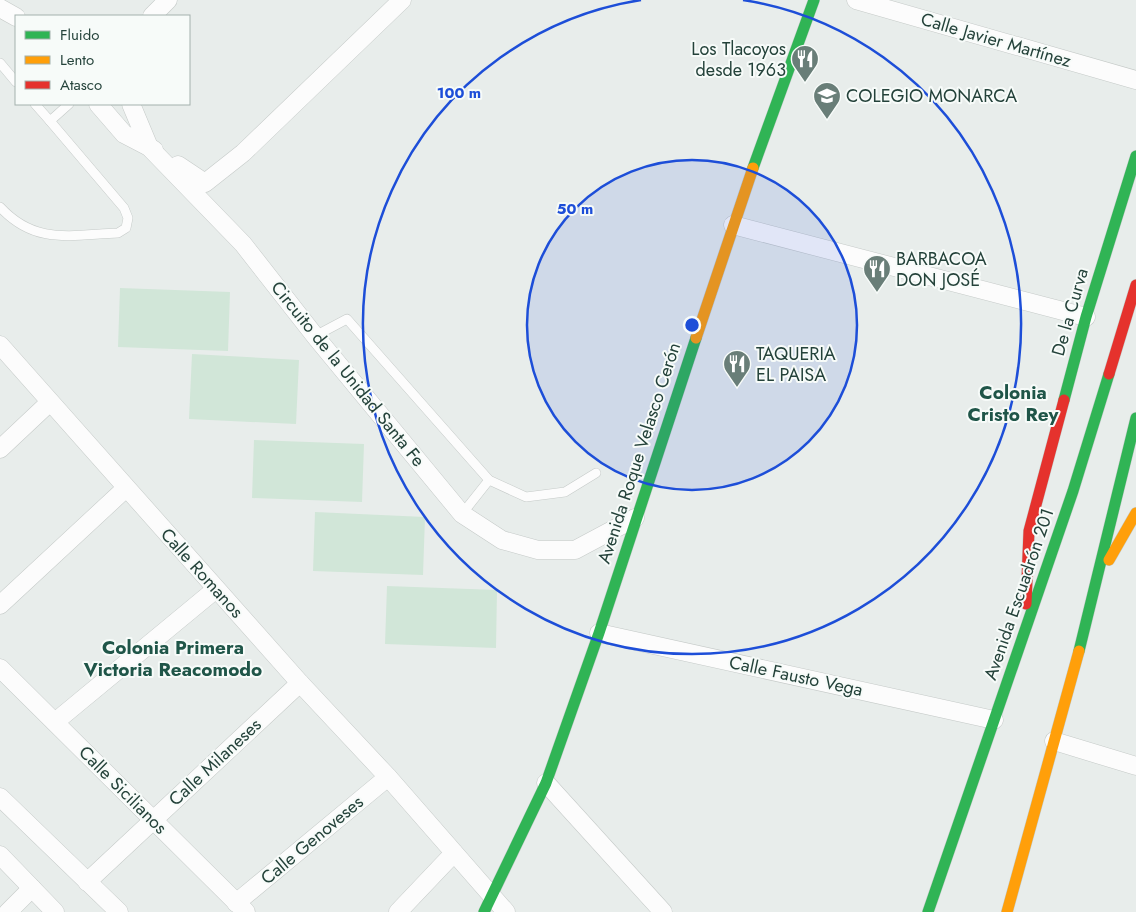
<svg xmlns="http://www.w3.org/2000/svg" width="1136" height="912" font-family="Jost,sans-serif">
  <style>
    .green { fill: #d1e6d8 }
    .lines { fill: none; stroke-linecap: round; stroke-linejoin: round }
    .lane-casing { stroke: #c5cac8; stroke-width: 10 }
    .street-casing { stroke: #c5cac8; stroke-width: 19 }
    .fast-casing { stroke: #c3cbc8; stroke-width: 12 }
    .slow-casing { stroke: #c3cbc8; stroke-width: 12 }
    .jam-casing { stroke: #c3cbc8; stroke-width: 12 }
    .lane { stroke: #fcfcfc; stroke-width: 9 }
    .street { stroke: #fcfcfc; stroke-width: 18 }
    .fast { stroke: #30b455; stroke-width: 11 }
    .slow { stroke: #ff9f0a; stroke-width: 11 }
    .jam { stroke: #e5322d; stroke-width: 11 }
    .ring { fill: none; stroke: #1d4ed8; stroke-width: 2.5 }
    .labels { text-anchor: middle; stroke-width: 4; stroke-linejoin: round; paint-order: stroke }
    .street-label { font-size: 18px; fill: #24423a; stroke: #f7fbf9 }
    .poi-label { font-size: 18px; fill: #24423a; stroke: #f7fbf9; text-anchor: start }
    .neighbourhood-label { font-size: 19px; font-weight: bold; fill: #1f5548; stroke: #f7fbf9 }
    .centre { fill: #1d4ed8; stroke: #f7fbf9; stroke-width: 2.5 }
    .ring-label { font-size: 15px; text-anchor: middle; font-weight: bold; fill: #1d4ed8; stroke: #f7fbf9; stroke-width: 4; stroke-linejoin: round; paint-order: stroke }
  </style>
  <rect width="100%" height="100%" fill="#e8edeb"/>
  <g class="green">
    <path d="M120,288L230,292L228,351L118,347Z"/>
    <path d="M192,354L299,360L296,424L189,419Z"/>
    <path d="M254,440L364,444L362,502L252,498Z"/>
    <path d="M315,512L425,517L423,575L313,571Z"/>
    <path d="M387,586L497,590L496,648L385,644Z"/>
  </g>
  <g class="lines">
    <defs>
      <g id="lane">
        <path d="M0,63L16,82"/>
        <path d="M35,104L50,121L69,104"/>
        <path d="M0,207C35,245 70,235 118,233L126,228L128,218L124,208L50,121"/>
        <path d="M315,336L347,319L489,480L526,497L565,492L596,473"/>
        <path d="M462,514L489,480"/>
      </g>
      <g id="street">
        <path d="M856,0L1136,80"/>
        <path d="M0,8L16,17"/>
        <path d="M152,16L168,0"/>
        <path d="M98,104L124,134L149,147L243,244L315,336L462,514L502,540L538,550H575L635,518"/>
        <path d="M131,104L149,147L154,150"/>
        <path d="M178,165L205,183L243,153L402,0"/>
        <path d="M733,225L1086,317"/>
        <path d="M0,345L300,683L388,777L506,912"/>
        <path d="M0,449L50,402"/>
        <path d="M0,605L126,488"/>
        <path d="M599,633L994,720"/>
        <path d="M0,668L246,912"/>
        <path d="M55,722L216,589"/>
        <path d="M1054,741L1136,766"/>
        <path d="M546,783L663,912"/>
        <path d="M0,797L119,912"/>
        <path d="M0,855L55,912"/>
        <path d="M87,882L300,683"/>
        <path d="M236,903L388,777"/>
        <path d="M8,912L32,888"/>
        <path d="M398,912L454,853"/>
      </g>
      <g id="fast">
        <path d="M753,168L814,0"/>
        <path d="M1064,400L1086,317L1136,156"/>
        <path d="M1079,651L1136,418"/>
        <path d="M484,912L546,783L599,633L696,338"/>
        <path d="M928,912L1073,491L1109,374"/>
      </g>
      <g id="slow">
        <path d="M696,338L753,168"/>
        <path d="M1109,560L1136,513"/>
        <path d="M1007,912L1079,651"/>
      </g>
      <g id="jam">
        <path d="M1109,374L1136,285"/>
        <path d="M1026,604L1029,531L1064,400"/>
      </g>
    </defs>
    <use href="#lane" class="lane-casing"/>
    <use href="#street" class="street-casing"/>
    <use href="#fast" class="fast-casing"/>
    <use href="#slow" class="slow-casing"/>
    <use href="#jam" class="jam-casing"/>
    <use href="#lane" class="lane"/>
    <use href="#street" class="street"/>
    <use href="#fast" class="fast"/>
    <use href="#slow" class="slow"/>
    <use href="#jam" class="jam"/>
  </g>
  <circle cx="692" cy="325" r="165" fill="#1d4ed8" fill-opacity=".12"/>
  <g class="ring">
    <circle cx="692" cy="325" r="165"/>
    <path d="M743 0A329 329 0 1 1 641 0"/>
  </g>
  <defs>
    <symbol id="restaurant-pin" viewBox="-11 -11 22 30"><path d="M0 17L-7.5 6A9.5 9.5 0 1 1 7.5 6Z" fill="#697e78" stroke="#f7fbf9"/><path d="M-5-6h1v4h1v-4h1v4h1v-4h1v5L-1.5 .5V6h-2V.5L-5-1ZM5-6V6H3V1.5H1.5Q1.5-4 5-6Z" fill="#fff"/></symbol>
    <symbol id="school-pin" viewBox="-11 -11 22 30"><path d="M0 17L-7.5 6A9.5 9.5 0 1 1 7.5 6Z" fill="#697e78" stroke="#f7fbf9"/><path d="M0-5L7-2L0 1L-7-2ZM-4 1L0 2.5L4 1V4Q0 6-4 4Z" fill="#fff"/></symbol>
  </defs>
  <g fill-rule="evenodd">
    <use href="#restaurant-pin" x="789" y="43" width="32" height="43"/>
    <use href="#school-pin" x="811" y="80" width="32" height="43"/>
    <use href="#restaurant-pin" x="861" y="253" width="32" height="43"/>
    <use href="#restaurant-pin" x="721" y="348" width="32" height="43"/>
  </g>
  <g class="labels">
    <g class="street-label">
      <text transform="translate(996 40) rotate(16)" y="6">Calle Javier Martínez</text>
      <text transform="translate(1070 312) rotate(-74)" y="6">De la Curva</text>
      <text transform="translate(348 374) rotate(51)" y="6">Circuito de la Unidad Santa Fe</text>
      <text transform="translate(639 453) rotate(-72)" y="6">Avenida Roque Velasco Cerón</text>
      <text transform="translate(202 573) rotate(48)" y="6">Calle Romanos</text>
      <text transform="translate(1019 594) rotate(-71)" y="6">Avenida Escuadrón 201</text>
      <text transform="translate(796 676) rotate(12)" y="6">Calle Fausto Vega</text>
      <text transform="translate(215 762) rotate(-43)" y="6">Calle Milaneses</text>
      <text transform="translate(123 790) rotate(45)" y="6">Calle Sicilianos</text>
      <text transform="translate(312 840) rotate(-40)" y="6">Calle Genoveses</text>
    </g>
    <g class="poi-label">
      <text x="786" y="55" text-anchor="end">Los Tlacoyos<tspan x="786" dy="21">desde 1963</tspan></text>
      <text x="846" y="102">COLEGIO MONARCA</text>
      <text x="896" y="265">BARBACOA<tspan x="896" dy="21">DON JOSÉ</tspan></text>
      <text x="756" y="360">TAQUERIA<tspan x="756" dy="21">EL PAISA</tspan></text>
    </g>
    <g class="neighbourhood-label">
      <text x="1013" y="399">Colonia<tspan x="1013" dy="22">Cristo Rey</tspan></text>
      <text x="173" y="654">Colonia Primera<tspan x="173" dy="22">Victoria Reacomodo</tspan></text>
    </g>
  </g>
  <circle cx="692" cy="325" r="8" class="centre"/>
  <g class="ring-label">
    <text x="459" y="98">100 m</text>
    <text x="575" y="214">50 m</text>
  </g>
  <rect x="15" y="15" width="175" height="90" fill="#f7fbf9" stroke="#a3b1ad"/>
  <rect x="25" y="31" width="25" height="8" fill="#30b455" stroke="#a3b1ad"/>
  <text x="60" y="40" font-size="15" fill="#24423a">Fluido</text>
  <rect x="25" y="56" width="25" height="8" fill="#ff9f0a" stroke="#a3b1ad"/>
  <text x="60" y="65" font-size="15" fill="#24423a">Lento</text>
  <rect x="25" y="81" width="25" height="8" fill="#e5322d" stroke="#a3b1ad"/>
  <text x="60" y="90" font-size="15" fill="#24423a">Atasco</text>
</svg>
